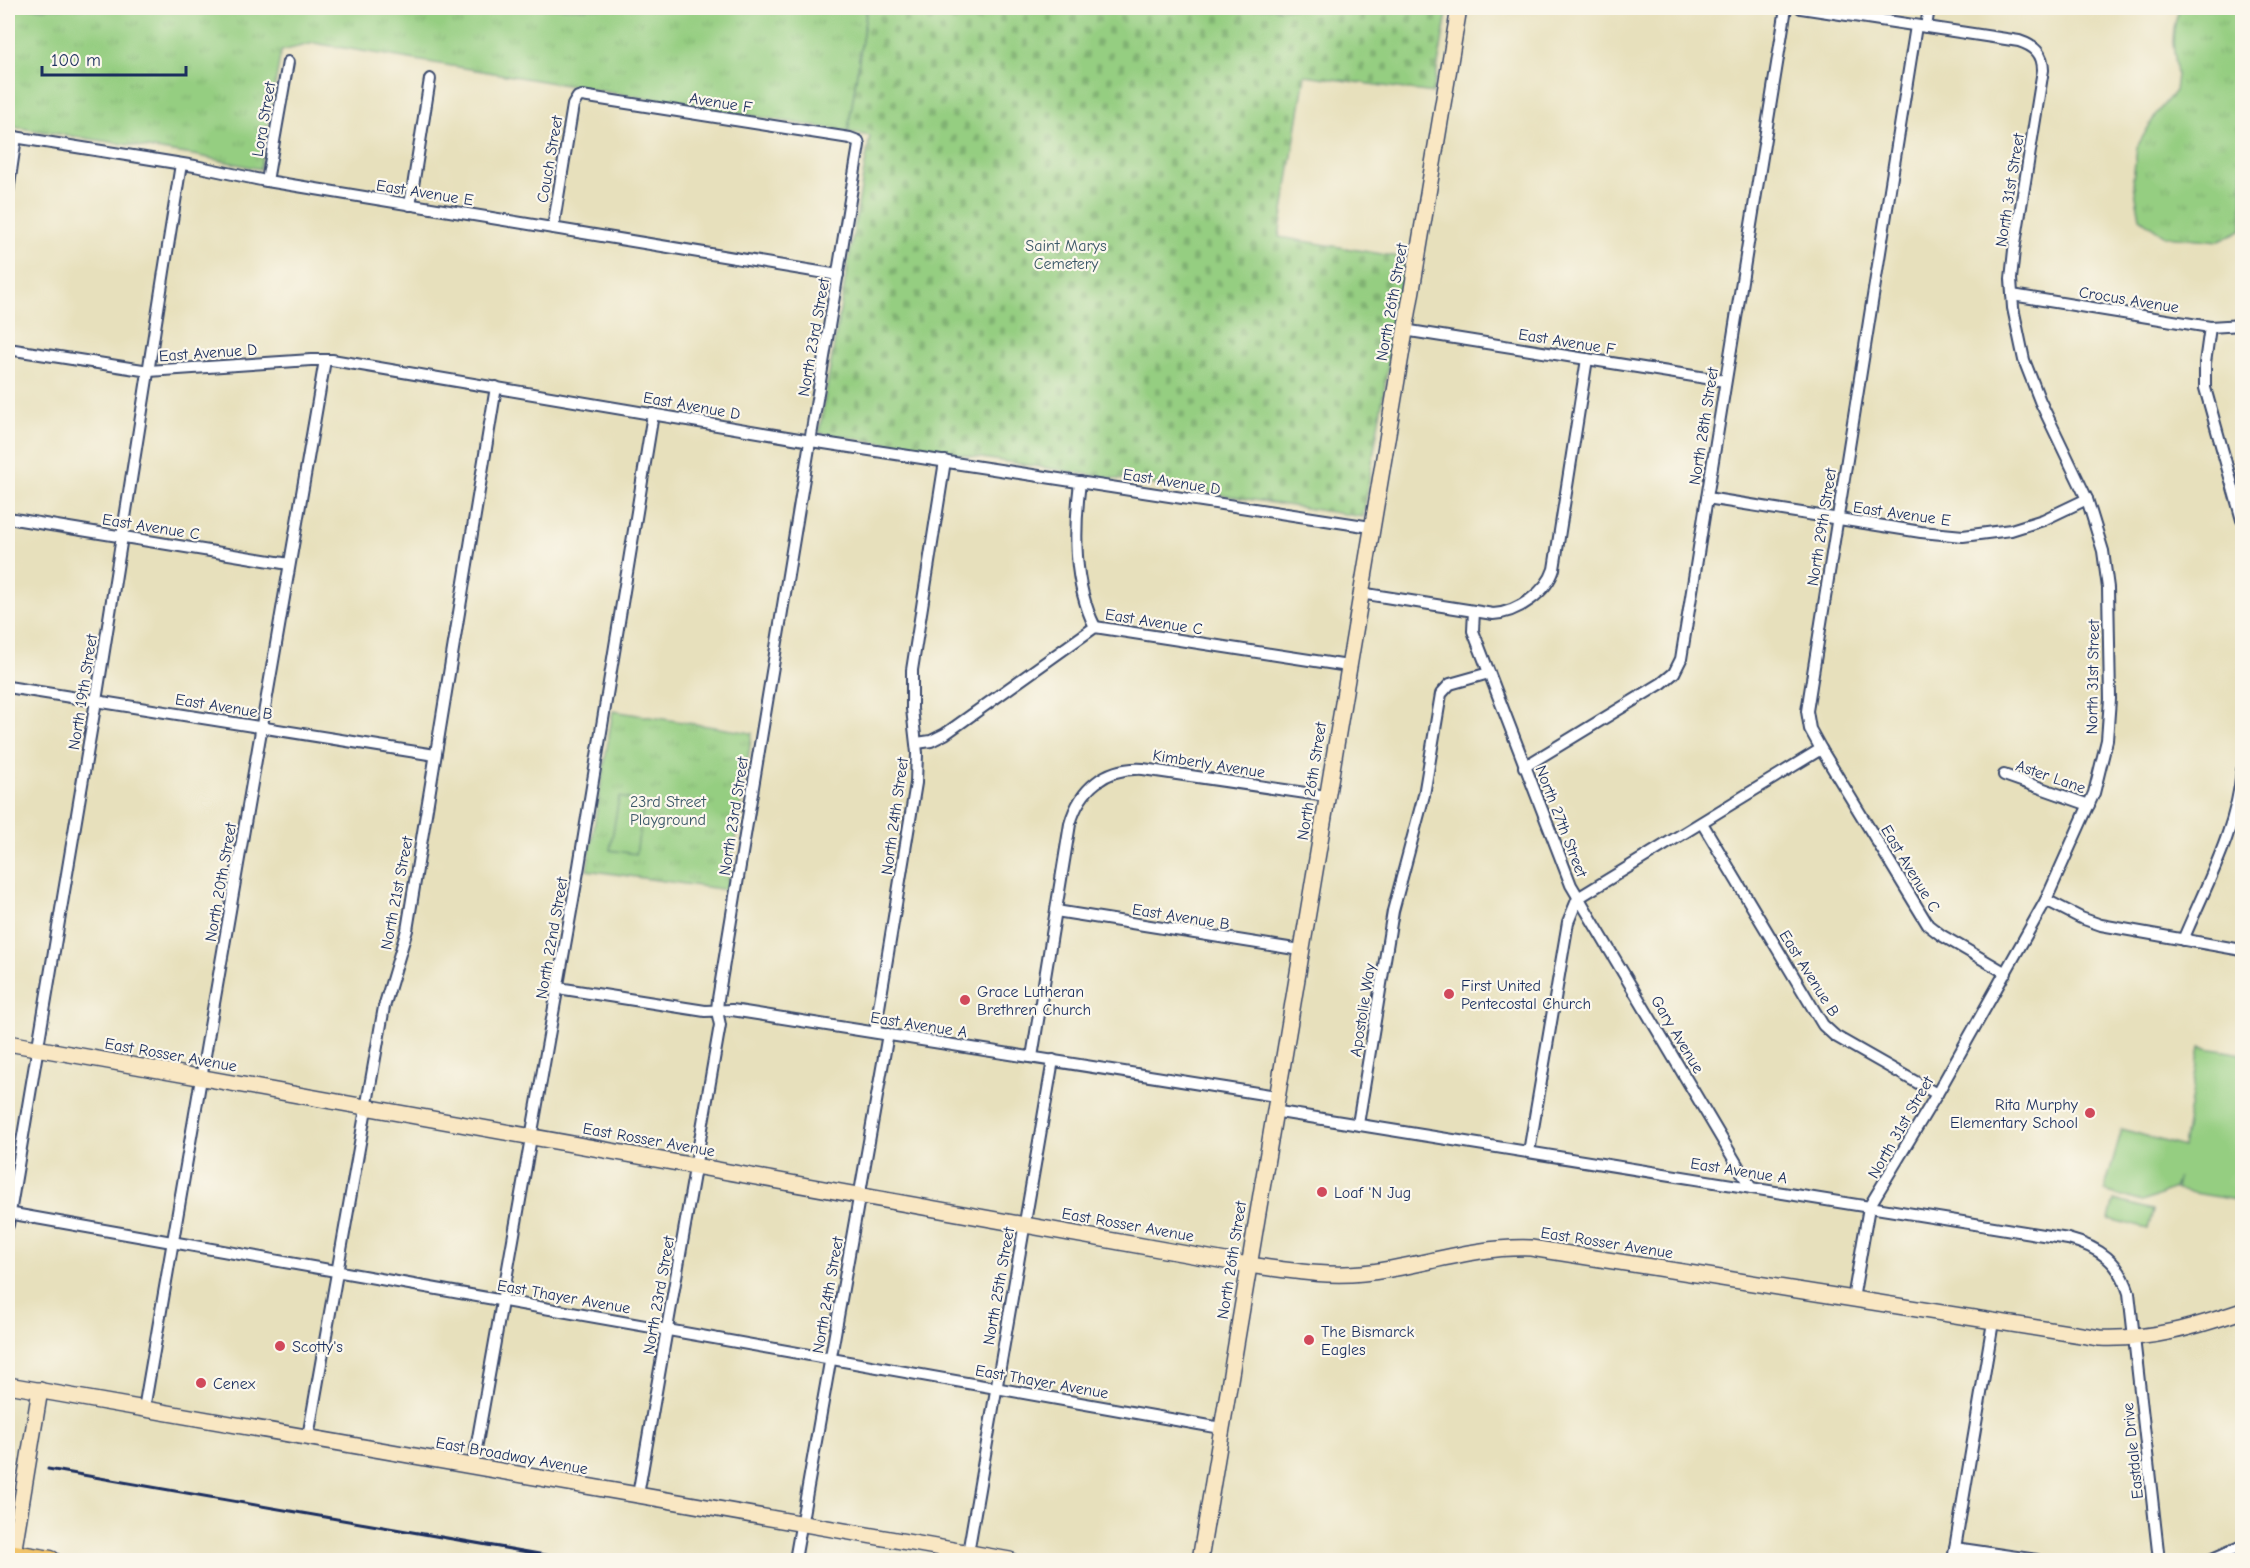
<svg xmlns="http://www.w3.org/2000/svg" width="2250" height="1568" font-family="'Comic Neue',sans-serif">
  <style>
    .grass { fill: url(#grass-tufts); stroke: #587e70; stroke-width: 1.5 }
    .cemetery { fill: url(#cemetery-stones); stroke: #587e70; stroke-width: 1.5 }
    .pitch { fill: #95ce81; stroke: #587e70; stroke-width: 1.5 }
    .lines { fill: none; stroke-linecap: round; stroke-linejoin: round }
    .street-casing { stroke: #3a4a6c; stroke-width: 14 }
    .secondary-casing { stroke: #3a4a6c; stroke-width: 18 }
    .primary-casing { stroke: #3a4a6c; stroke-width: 21 }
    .street { stroke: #fff; stroke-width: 10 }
    .secondary { stroke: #f9e7c3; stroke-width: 15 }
    .primary { stroke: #f1c369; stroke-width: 18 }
    .rail { stroke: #1b2f5e; stroke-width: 3 }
    .poi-dot { fill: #d1495b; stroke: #fbf7ec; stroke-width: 2 }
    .labels { text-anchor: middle; stroke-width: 4.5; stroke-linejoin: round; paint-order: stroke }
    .street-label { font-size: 16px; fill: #1b2f5e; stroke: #fbf7ec }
    .park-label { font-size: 16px; fill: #3a5767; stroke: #fbf7ec }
    .poi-label { font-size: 16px; fill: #1b2f5e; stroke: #fbf7ec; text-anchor: start }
  </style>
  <defs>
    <pattern id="grass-tufts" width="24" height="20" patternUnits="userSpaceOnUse" patternTransform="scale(1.5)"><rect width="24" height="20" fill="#95ce81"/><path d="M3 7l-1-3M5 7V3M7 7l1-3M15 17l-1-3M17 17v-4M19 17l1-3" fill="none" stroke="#80b172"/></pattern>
    <pattern id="cemetery-stones" width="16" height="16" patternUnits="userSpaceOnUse" patternTransform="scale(1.5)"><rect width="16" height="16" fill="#95ce81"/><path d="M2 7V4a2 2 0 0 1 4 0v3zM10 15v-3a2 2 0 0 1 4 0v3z" fill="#80b172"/></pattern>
  </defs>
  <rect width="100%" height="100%" fill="#fbf7ec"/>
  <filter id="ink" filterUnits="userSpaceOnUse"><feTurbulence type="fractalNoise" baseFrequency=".0167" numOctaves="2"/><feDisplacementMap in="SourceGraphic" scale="12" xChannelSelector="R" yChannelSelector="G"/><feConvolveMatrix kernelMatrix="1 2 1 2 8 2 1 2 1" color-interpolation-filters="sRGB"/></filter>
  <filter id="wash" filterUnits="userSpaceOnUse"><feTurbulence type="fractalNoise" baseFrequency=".008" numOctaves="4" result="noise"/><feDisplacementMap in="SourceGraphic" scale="24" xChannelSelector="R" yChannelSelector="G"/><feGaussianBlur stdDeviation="1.35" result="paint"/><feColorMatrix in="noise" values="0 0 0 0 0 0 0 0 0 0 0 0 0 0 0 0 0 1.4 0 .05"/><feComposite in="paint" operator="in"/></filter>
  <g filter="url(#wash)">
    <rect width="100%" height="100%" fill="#e7e0bc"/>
    <g class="grass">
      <path d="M8,8H867L848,132L314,43L281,51L260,169L199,156L8,126Z"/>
      <path d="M2179,8H2242V229L2220,241L2165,236L2140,218L2133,179L2137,147L2156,114L2175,91L2177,74L2173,43L2174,28Z"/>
      <path d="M613,711L752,733L727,890L587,870Z"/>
    </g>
    <path class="cemetery" d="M867,8H1448L1433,93L1305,75L1279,237L1406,258L1363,517L819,433L870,136L848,132Z"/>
    <g class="pitch">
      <path d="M619,797L644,802L636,854L610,850Z"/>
      <path d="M2200,1047L2242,1054V1201L2176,1190L2178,1177L2174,1189L2143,1202L2104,1191L2122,1129L2183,1147Z"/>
      <path d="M2114,1200L2153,1210L2148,1229L2109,1219Z"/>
    </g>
  </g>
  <g filter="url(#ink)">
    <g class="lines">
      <defs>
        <g id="street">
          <path d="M1801,8L2019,41C2034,46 2043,53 2043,70L2014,250L2011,279L2013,308L2024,360L2040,401L2087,499L2103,551L2108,588L2110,699L2107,740L2094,793L2046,900L1937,1094L1869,1207L1853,1299"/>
          <path d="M1916,26L1807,711L1810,729L1821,749L1928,925L1941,935L2006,973"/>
          <path d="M1926,27L1929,8"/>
          <path d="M8,136L195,166L261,180L838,275"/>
          <path d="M267,181L288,62"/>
          <path d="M8,192L16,137"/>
          <path d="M410,205L430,79"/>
          <path d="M553,228L573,105L578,97L582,96L850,138L858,141L859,145L718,999L717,1011L720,1025L638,1495"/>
          <path d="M2012,295L2210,327L2242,325"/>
          <path d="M2210,327L2205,363V388L2242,520"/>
          <path d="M1404,330L1725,381"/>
          <path d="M8,349L149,371L311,360H332L811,441L1371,527"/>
          <path d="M1080,482C1074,530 1073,583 1095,627"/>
          <path d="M1707,498L1921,532L1963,536L2011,530L2043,520L2087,499"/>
          <path d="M8,518L289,564"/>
          <path d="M1360,593L1493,614C1517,613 1547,592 1554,569L1587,359"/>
          <path d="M1474,611L1473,631L1571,885L1751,1188"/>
          <path d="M8,687L435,755"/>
          <path d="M917,743L931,741L945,734L1095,627L1348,666"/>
          <path d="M1524,767L1662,683L1674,673L1681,659L1786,8"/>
          <path d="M2004,775L2089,805"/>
          <path d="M1702,823L1823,1025L1835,1036L1937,1094"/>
          <path d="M2046,900L2081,918L2101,925L2242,950"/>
          <path d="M1056,911L1301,950"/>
          <path d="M2183,940C2206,885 2237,830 2242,770"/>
          <path d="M558,988L705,1011L732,1010L1276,1096"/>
          <path d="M875,1032L916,783L917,753L912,709V670L945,461"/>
          <path d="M1032,1057L1070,824C1080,788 1106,767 1143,769L1326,796"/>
          <path d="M1273,1111L2068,1239C2099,1247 2120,1262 2129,1293L2159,1560"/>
          <path d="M1358,1124L1393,911L1424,795L1441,694L1450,684L1489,673"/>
          <path d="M1529,1152L1568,922L1578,898L1821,749"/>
          <path d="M8,1213L1221,1428"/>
          <path d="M8,1225L96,701L181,164"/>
          <path d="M144,1409L325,360"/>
          <path d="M308,1437L384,1007L407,930L496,387"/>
          <path d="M473,1466L579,866L653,414"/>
          <path d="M1955,1548L2037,1560"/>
          <path d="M968,1553L1053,1060"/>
          <path d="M795,1560L888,1034"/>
          <path d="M1953,1560L1993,1322"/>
          <path d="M2210,1560L2242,1546"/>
        </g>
        <g id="secondary">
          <path d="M8,1043L1248,1265C1287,1270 1324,1277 1363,1273C1421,1267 1470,1246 1531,1248L2100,1338C2151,1340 2195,1327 2242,1311"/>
          <path d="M8,1385L1010,1560"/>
          <path d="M12,1560L40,1390"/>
          <path d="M1200,1560L1459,8"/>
        </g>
        <path id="primary" d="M8,1553L51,1560"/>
      </defs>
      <use href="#street" class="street-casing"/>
      <use href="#secondary" class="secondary-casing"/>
      <use href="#primary" class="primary-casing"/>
      <use href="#street" class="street"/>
      <use href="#secondary" class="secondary"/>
      <use href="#primary" class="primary"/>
      <path class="rail" d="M48,1469L574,1560"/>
    </g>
  </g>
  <g class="poi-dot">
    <circle cx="1449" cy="994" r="6"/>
    <circle cx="965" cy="1000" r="6"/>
    <circle cx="2090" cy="1113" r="6"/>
    <circle cx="1322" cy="1192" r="6"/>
    <circle cx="1309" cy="1340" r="6"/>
    <circle cx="280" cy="1346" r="6"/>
    <circle cx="201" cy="1383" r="6"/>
  </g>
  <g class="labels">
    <g class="street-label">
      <text transform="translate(721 102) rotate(9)" y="6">Avenue F</text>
      <text transform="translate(263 119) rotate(-80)" y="6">Lora Street</text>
      <text transform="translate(549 159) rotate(-80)" y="6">Couch Street</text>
      <text transform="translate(2009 190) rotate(-81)" y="6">North 31st Street</text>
      <text transform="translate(425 192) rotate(9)" y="6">East Avenue E</text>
      <text transform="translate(2129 299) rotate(9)" y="6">Crocus Avenue</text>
      <text transform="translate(1391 302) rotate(-80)" y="6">North 26th Street</text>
      <text transform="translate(813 337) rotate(-80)" y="6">North 23rd Street</text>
      <text transform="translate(1567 341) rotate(9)" y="6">East Avenue F</text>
      <text transform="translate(208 352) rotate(-4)" y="6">East Avenue D</text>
      <text transform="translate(692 405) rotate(10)" y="6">East Avenue D</text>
      <text transform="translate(1703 426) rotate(-81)" y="6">North 28th Street</text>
      <text transform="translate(1172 481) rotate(9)" y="6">East Avenue D</text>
      <text transform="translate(1902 513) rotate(8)" y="6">East Avenue E</text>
      <text transform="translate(151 526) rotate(9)" y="6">East Avenue C</text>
      <text transform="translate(1821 527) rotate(-81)" y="6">North 29th Street</text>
      <text transform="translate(1154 621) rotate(9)" y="6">East Avenue C</text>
      <text transform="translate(2092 677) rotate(-89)" y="6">North 31st Street</text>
      <text transform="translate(82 692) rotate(-81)" y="6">North 19th Street</text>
      <text transform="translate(224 706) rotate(9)" y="6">East Avenue B</text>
      <text transform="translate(1209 763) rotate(9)" y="6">Kimberly Avenue</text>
      <text transform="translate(2051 776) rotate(19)" y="6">Aster Lane</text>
      <text transform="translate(1311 781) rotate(-81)" y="6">North 26th Street</text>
      <text transform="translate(733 816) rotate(-81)" y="6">North 23rd Street</text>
      <text transform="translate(894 816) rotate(-82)" y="6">North 24th Street</text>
      <text transform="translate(1562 821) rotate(69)" y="6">North 27th Street</text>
      <text transform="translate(1911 868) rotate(59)" y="6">East Avenue C</text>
      <text transform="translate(220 882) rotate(-80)" y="6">North 20th Street</text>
      <text transform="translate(396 893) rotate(-79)" y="6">North 21st Street</text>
      <text transform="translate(1181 916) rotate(9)" y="6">East Avenue B</text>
      <text transform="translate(551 938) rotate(-80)" y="6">North 22nd Street</text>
      <text transform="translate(1810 973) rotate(58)" y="6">East Avenue B</text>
      <text transform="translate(1362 1010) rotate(-81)" y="6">Apostolie Way</text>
      <text transform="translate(919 1024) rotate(9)" y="6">East Avenue A</text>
      <text transform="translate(1678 1034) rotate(59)" y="6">Gary Avenue</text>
      <text transform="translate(171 1054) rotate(10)" y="6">East Rosser Avenue</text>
      <text transform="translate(1900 1127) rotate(-60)" y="6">North 31st Street</text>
      <text transform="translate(649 1139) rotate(10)" y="6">East Rosser Avenue</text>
      <text transform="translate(1739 1170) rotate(9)" y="6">East Avenue A</text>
      <text transform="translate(1128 1224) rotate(10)" y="6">East Rosser Avenue</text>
      <text transform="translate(1607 1242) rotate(9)" y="6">East Rosser Avenue</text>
      <text transform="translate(1231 1260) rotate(-81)" y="6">North 26th Street</text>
      <text transform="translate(998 1286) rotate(-80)" y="6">North 25th Street</text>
      <text transform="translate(658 1295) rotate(-80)" y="6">North 23rd Street</text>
      <text transform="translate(827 1295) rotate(-80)" y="6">North 24th Street</text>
      <text transform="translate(564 1296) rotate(10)" y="6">East Thayer Avenue</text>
      <text transform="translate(1042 1381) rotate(10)" y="6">East Thayer Avenue</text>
      <text transform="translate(2132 1451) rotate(-96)" y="6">Eastdale Drive</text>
      <text transform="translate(512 1455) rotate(10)" y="6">East Broadway Avenue</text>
    </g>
    <g class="park-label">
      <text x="1066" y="251">Saint Marys<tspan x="1066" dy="18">Cemetery</tspan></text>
      <text x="668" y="807">23rd Street<tspan x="668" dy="18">Playground</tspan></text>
    </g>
    <g class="poi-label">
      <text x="1461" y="991">First United<tspan x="1461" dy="18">Pentecostal Church</tspan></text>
      <text x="977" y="997">Grace Lutheran<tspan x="977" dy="18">Brethren Church</tspan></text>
      <text x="2078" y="1110" text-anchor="end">Rita Murphy<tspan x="2078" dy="18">Elementary School</tspan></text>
      <text x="1334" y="1198">Loaf 'N Jug</text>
      <text x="1321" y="1337">The Bismarck<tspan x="1321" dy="18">Eagles</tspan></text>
      <text x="292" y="1352">Scotty's</text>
      <text x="213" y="1389">Cenex</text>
    </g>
  </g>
  <rect width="2250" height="1568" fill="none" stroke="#fbf7ec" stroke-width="30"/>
  <path d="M42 66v9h144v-9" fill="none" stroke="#1b2f5e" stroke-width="3"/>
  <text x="51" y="66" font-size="18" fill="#1b2f5e" stroke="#fbf7ec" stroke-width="4.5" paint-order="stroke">100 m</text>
</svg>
